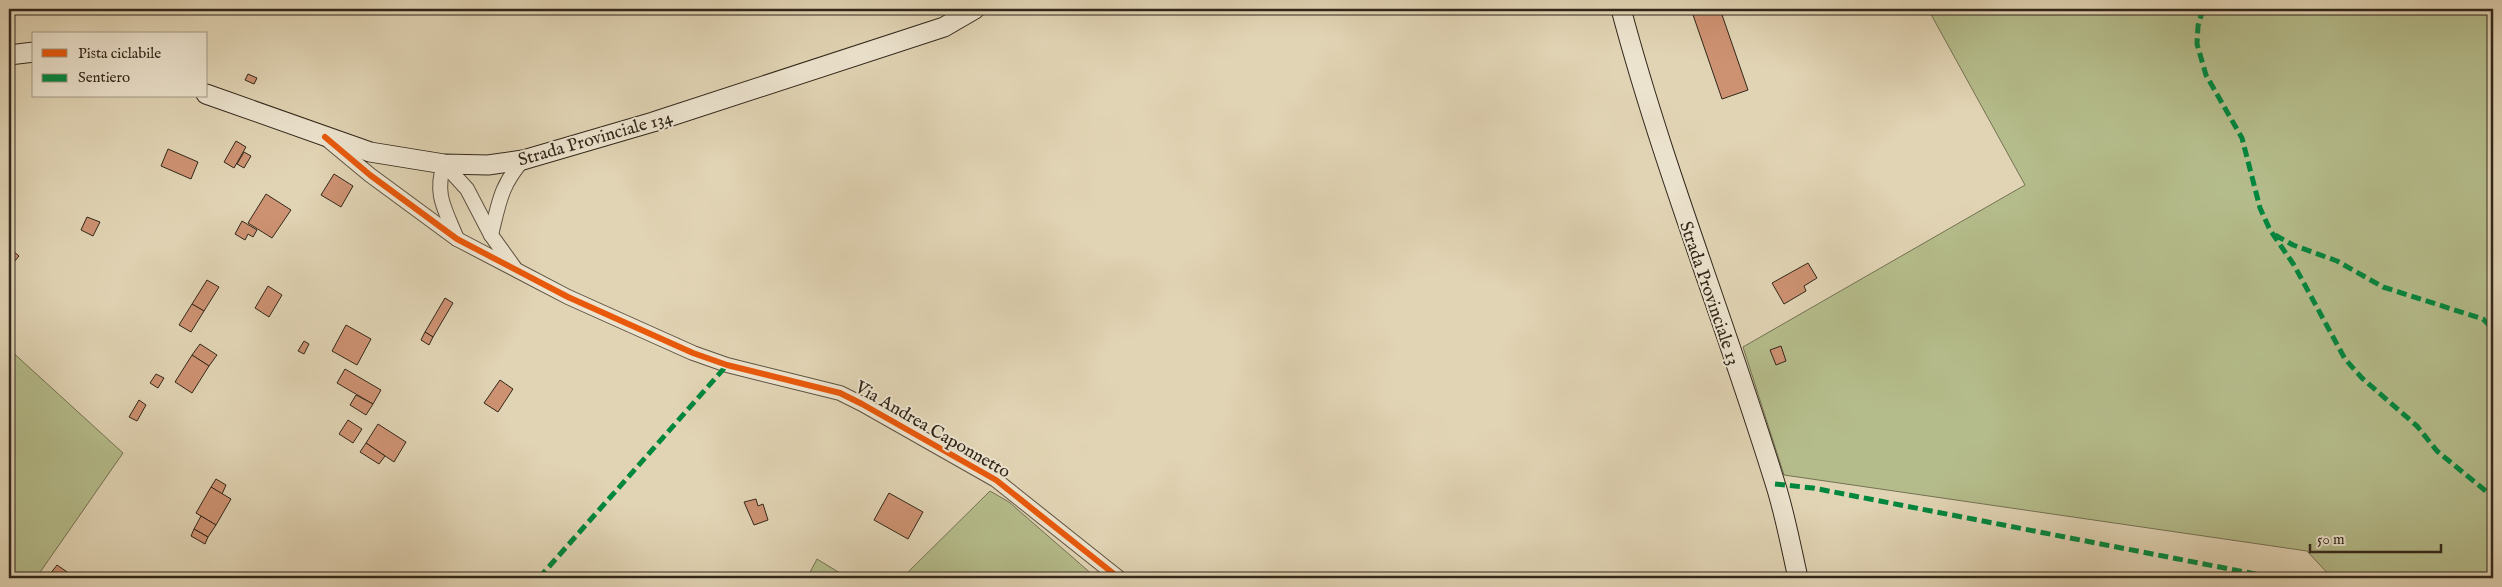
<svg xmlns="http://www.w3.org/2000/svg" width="2502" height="587" font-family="'IM FELL English',serif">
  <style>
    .green { fill: #b5bc8b; stroke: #747253 }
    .building { fill: #cd9272; stroke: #32271b }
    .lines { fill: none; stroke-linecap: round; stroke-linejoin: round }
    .minor-casing { stroke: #5e5241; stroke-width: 16 }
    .secondary-casing { stroke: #32271b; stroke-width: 21 }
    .minor { stroke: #ece3ce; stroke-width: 14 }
    .secondary { stroke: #ece3ce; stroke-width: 19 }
    .quiet { stroke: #00873e; stroke-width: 5; stroke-dasharray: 10 5; stroke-linecap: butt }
    .cycleway-casing { stroke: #ece3ce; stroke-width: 9 }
    .cycleway { stroke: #e8590c; stroke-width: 6 }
    .labels { text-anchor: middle; stroke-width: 4; stroke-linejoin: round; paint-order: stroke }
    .street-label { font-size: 18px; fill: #32271b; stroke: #ece3ce }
  </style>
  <rect width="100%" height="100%" fill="#e1d4b4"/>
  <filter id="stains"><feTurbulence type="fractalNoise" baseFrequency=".004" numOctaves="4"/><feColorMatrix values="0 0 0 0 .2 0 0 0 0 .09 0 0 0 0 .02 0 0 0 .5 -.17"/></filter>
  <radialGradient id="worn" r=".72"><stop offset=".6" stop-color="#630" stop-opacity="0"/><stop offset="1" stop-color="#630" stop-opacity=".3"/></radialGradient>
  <g class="green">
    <path d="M1928,9H2493V578H2332L2307,551L1784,475L1743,347L2025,185Z"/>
    <path d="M9,349L123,453L36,578H9Z"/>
    <path d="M990,491L1009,502L1094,576L1092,578H902Z"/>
    <path d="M817,559L848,578H807Z"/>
  </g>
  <g class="building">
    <path d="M1691,9H1720L1748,90L1722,99Z"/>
    <path d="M248,74L257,78L254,84L245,80Z"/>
    <path d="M236,141L246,147L234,168L224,162Z"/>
    <path d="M168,149L198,162L191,179L161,166Z"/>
    <path d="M244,152L251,156L244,168L237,164Z"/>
    <path d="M334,174L353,186L341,207L321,195Z"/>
    <path d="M266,194L291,210L272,238L248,223Z"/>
    <path d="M87,217L100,222L93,236L81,230Z"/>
    <path d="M242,221L257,230L253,237L248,234L245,240L235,234Z"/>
    <path d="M12,250L19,256L10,267L9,254Z"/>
    <path d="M1808,263L1817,278L1804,286L1806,291L1784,304L1772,283Z"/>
    <path d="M207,280L219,287L204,311L192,304Z"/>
    <path d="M268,286L282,295L269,317L255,308Z"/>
    <path d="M445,298L453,303L433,337L425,332Z"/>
    <path d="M192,304L204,311L191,332L179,325Z"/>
    <path d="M346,325L371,339L357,365L332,351Z"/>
    <path d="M425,332L433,337L429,345L421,340Z"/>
    <path d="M304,341L309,344L304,354L298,351Z"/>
    <path d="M200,344L217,355L209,366L192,355Z"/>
    <path d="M1781,346L1786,361L1776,365L1770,350Z"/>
    <path d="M192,355L209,366L192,393L175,382Z"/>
    <path d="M345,369L381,390L373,404L337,383Z"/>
    <path d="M156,374L164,378L158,388L150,383Z"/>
    <path d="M500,380L513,389L498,412L484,403Z"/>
    <path d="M356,395L373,404L366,415L350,405Z"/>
    <path d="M139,400L146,405L137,421L129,417Z"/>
    <path d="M348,420L362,429L353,443L339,434Z"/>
    <path d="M378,424L406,442L394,462L366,443Z"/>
    <path d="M366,443L385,456L379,464L360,452Z"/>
    <path d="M216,479L226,485L222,494L211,487Z"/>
    <path d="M211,487L231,499L216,525L196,513Z"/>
    <path d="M889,493L923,512L908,539L874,520Z"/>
    <path d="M756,499L758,506L763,504L768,520L754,525L744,502Z"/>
    <path d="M201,516L216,525L208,537L194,529Z"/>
    <path d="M194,529L208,537L205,544L191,536Z"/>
    <path d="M57,565L70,574L67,578H47Z"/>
  </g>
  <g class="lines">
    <defs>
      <g id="minor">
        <path d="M329,141L370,175L457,239L568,297L693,353L727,365L840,393L862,404L996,480L1119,578"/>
        <path d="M444,164L467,189L491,235L514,267"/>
        <path d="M444,164C434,195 445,209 457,239"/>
        <path d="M491,235C499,202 501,185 523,160"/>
      </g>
      <g id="secondary">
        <path d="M1621,9C1664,170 1726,324 1775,483C1785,514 1791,547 1798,578"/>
        <path d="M9,55L34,52"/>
        <path d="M206,94L370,152L444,164L488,165L523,160L653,122L944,27L975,9"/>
      </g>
    </defs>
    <use href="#minor" class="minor-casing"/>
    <use href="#secondary" class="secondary-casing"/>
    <use href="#minor" class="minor"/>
    <use href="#secondary" class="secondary"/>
    <g class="quiet">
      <path d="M2203,9L2198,26L2197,44L2206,75L2242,138L2260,208L2270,230L2294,265L2345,359L2362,378L2417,426L2437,451L2493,497"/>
      <path d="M2275,235L2293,245L2337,261L2383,287L2483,319L2493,329"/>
      <path d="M1775,484L1813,488L2276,578"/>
      <path d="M539,578L727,365"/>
    </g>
    <defs>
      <path id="cycleway" d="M325,137L370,175L457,239L568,297L693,353L727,365L840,393L862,404L996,480L1119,578"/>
    </defs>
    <use href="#cycleway" class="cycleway-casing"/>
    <use href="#cycleway" class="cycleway"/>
  </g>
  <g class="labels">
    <g class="street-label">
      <text transform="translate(595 138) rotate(-16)" y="6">Strada Provinciale 134</text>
      <text transform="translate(1710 293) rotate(71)" y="6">Strada Provinciale 13</text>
      <text transform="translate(933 429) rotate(30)" y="6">Via Andrea Caponnetto</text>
    </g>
  </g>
  <rect width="2502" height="587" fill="none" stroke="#e1d4b4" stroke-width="30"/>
  <rect x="10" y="10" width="2482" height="567" fill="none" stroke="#32271b" stroke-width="2.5"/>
  <rect x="15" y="15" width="2472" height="557" fill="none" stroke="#32271b"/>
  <rect x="32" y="32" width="175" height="65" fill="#ece3ce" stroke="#a29886"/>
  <rect x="42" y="49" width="25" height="8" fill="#e8590c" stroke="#a29886"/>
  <text x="78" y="58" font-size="15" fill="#32271b">Pista ciclabile</text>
  <rect x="42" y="74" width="25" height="8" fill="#00873e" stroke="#a29886"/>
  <text x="78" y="82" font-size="15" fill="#32271b">Sentiero</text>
  <path d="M2310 544v8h131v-8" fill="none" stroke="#32271b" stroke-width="2.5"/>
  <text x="2317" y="544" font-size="15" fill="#32271b" stroke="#ece3ce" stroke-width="4" paint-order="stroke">50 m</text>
  <rect width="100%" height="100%" filter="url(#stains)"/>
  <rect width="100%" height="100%" fill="url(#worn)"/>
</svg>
